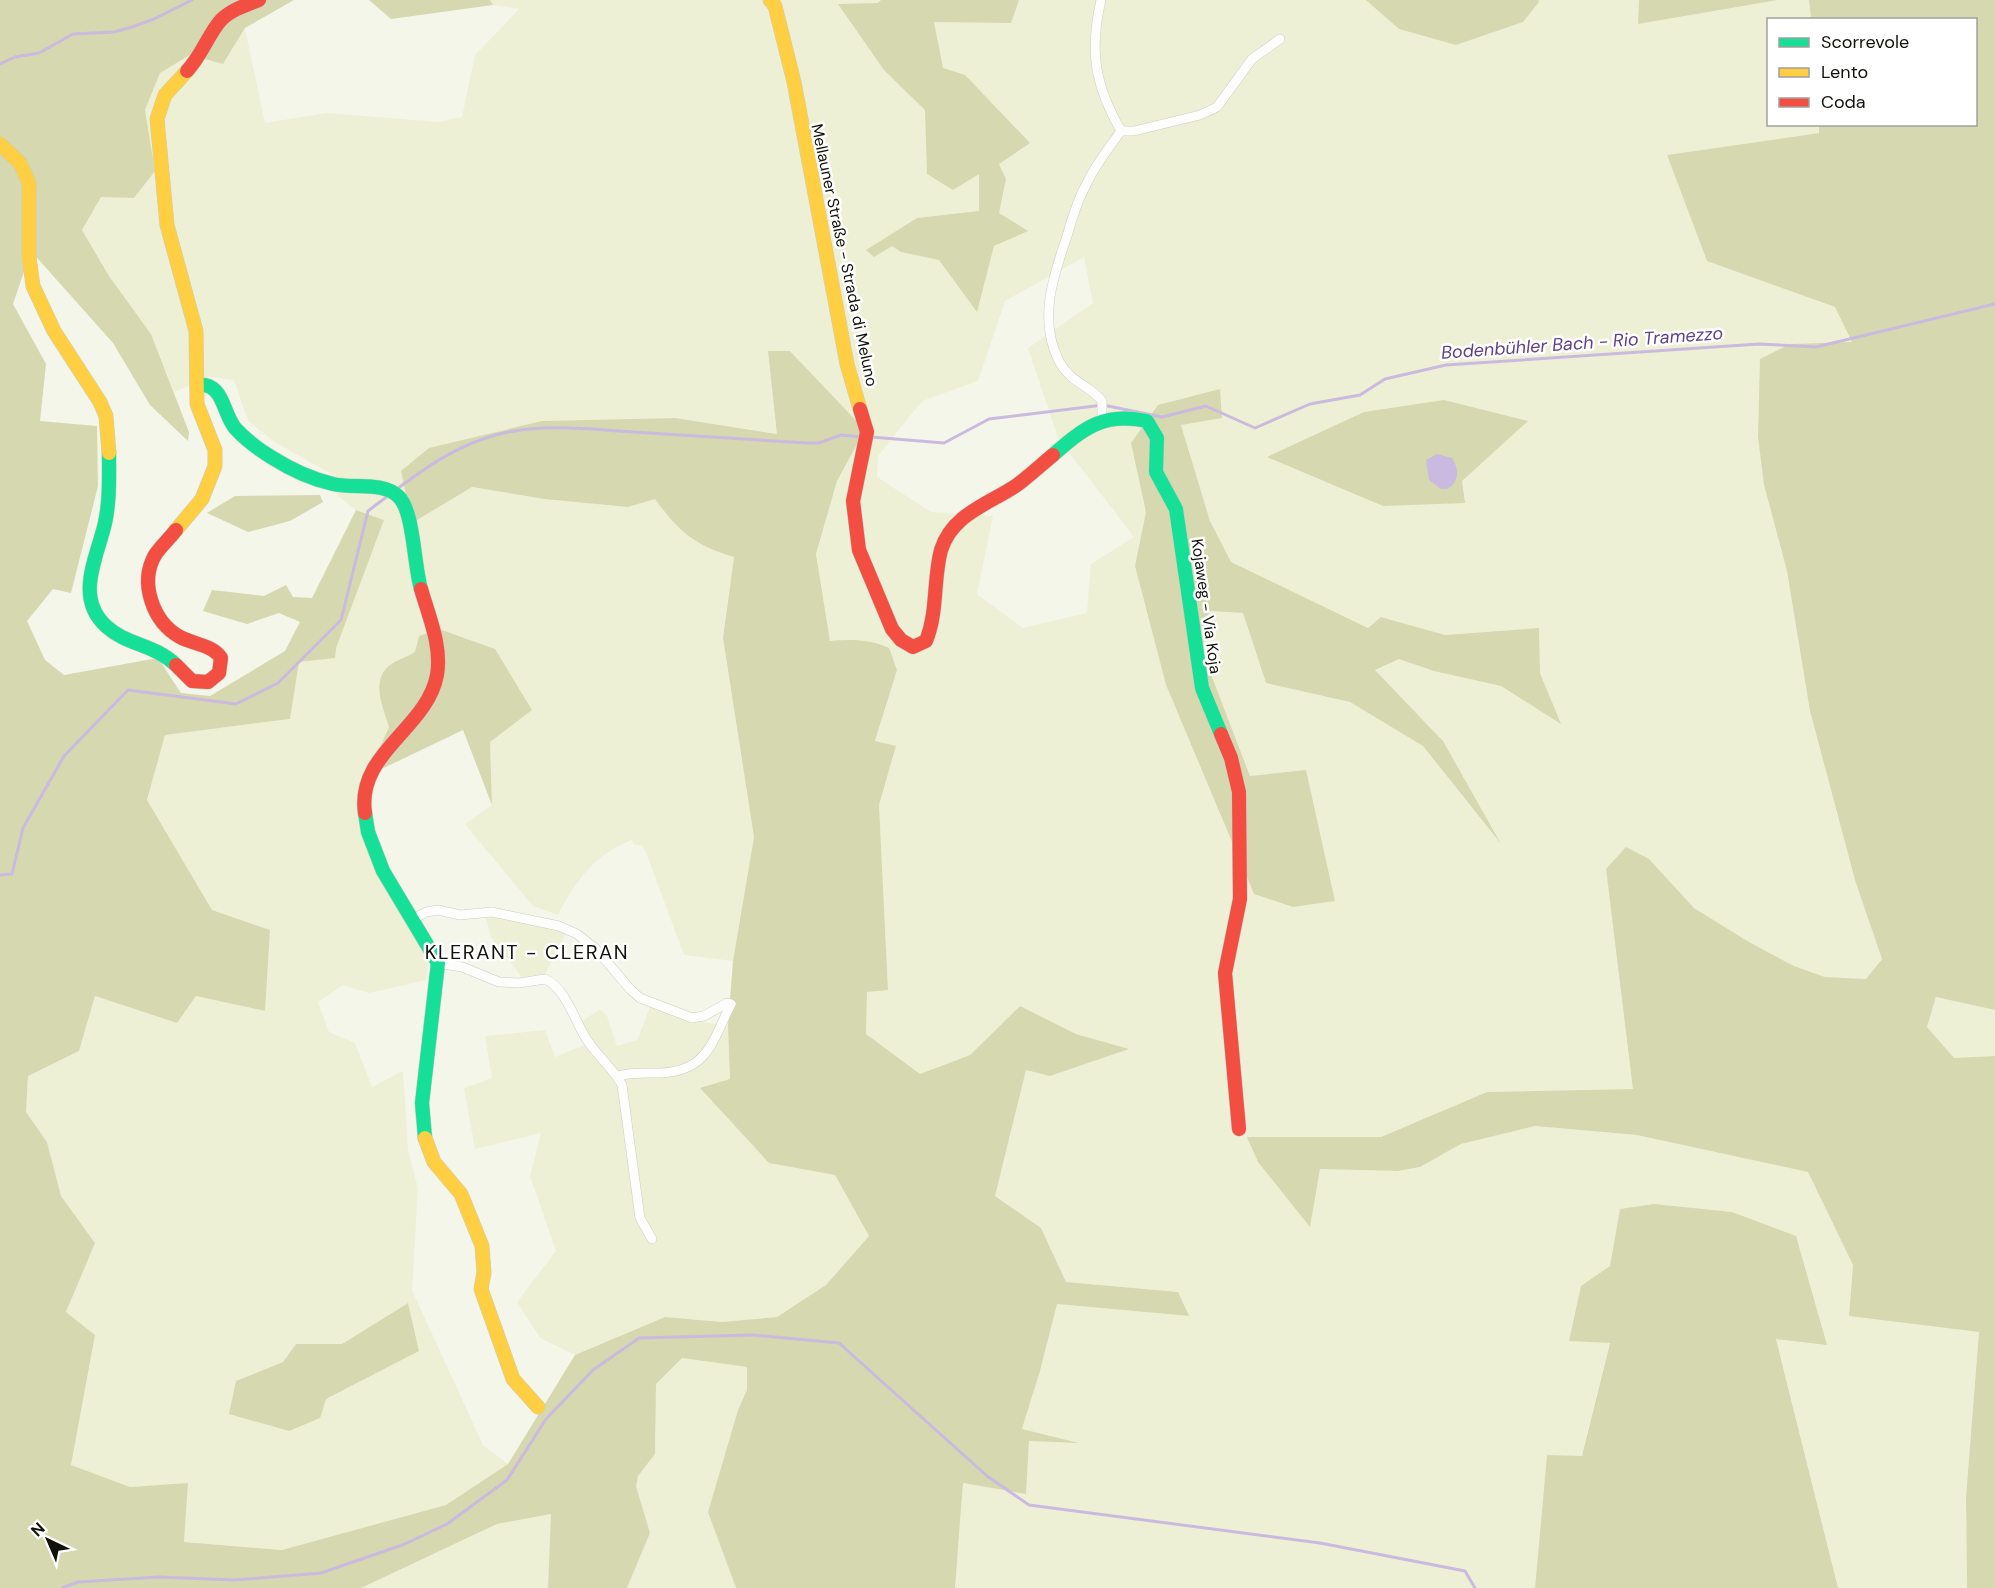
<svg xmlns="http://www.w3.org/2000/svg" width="1995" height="1588" font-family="'DM Sans',sans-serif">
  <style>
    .green { fill: #eef0d5; fill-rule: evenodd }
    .forest { fill: #d6d8af }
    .water { fill: #cabae0 }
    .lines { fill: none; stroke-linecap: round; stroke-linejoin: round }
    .stream { stroke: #cabae0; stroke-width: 3 }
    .street-casing { stroke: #cbccc4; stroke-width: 10 }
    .fast-casing { stroke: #cbccc4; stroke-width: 15 }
    .slow-casing { stroke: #cbccc4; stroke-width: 15 }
    .jam-casing { stroke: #cbccc4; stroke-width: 15 }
    .street { stroke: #fdfefc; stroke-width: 9 }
    .fast { stroke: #16e098; stroke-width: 14 }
    .slow { stroke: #ffcf43; stroke-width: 14 }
    .jam { stroke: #f24e42; stroke-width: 14 }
    .labels { text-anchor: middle; stroke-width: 5; stroke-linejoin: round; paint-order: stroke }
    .street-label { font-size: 16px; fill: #11120b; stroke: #fff }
    .water-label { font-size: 18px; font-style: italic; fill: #614188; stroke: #fff }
    .quarter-label { font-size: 20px; letter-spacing: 1.5px; fill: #11120b; stroke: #fff }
  </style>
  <rect width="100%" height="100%" fill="#f4f6ea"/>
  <g class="green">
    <path d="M490,0H1639L1638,24L1778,0H1809L1811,19L1768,20V124L1819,125V133L1667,155L1707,260L1835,307L1853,342L1790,344L1764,486L1787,571L1810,711L1855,880L1882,958L1866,979L1825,977L1794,966L1749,942L1694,908L1649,859L1606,869L1634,1089L1487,1092L1381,1137H1247L1310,1226L1320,1169L1398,1171L1420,1167L1461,1144L1534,1126L1637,1135L1808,1172L1853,1265L1849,1316L1979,1332L1966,1497L1967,1588H1838L1776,1338L1827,1345L1620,1209L1610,1266L1581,1287L1610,1342L1582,1456H1547L1535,1588H955L963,1483L1026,1493L1029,1441L1075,1442L1022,1429L1040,1371L1057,1304L1188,1316L1177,1292L1066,1282L1041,1228L995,1196L1026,1069L1128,1049L1076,1034L1020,1006L970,1055L920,1074L866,1034L867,992L888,990L879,805L896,746L875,742L897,670L847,640L830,641L816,554L837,481L865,430L790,351H768L778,434L675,418L547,421L412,522L472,487L544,499L628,507L655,499C679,532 694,545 734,556L723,638L754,837L733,961L684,955L645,850L642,846L633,844L632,840C595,854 576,880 558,915L533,906L465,824L492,805L490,742L532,710L419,636L415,652L390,665L380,696L389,727L367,776V830L429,954L426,980L369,993L343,985L318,1002L329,1032L355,1043L372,1087L403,1071L408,1150L418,1188L412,1290L483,1445L508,1464L446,1505L282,1550L184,1542L188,1484L130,1487L71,1465L95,1335L66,1312L95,1243L61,1196L47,1142L26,1112L28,1076L79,1051L95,996L177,1023L196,996L265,1011L270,930L212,910L147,801L164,735L290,719L299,662L335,658V648L384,520L356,510L338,496L339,478L276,443L248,421L234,380L210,377L174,392L151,334L109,276L82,230L101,196L134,198L155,171L145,110L160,73L190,55L223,64L245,29L265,123L327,113L439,122L462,117L475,55L519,9L493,5ZM1084,257L1093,303L1028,348L1058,438L1134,537L1091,564L1087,613L1023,628L977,594L993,516L931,512L877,477L878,456L922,401L978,381L1005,301ZM1158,405L1181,425L1210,521L1230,562L1368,628L1381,617L1445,635L1539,628L1540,673L1560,723L1501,686L1434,671L1399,659L1375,670L1443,741L1497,840L1423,746L1350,702L1266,683L1243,613L1209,611L1202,651L1250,776L1306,771L1335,901L1293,907L1254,894L1166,685L1135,566L1146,512ZM407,1303L419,1351L326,1399L236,1381L283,1362L296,1344H342Z"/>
    <path d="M495,917L555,928L566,933L545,974L522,977L491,937L486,918Z"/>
    <path d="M1936,997L1995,1010V1056L1954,1058L1927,1027Z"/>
    <path d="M651,1005L691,1020L728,1026L730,1080L700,1088L769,1163L835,1175L869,1236L826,1285L777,1317L722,1322L665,1317L575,1355L540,1338L517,1302L556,1251L530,1176L541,1133L475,1149L464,1088L492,1078L485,1036L545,1030L555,1057L592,1042L581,1022L600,1009L607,1016L617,1046L637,1040Z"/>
    <path d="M682,1358L748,1367L747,1390L738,1410L708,1512L736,1588H627L650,1533L635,1486L638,1476L655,1454L656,1384Z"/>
    <path d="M552,1514L548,1588H361L497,1524Z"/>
  </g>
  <g class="forest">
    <path d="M0,0H294L245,28L223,64L190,55L160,73L145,110L155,171L134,198L101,197L82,230L109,276L151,334L189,432L188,441L150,405L113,343L31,251L13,304L46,364L40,421L97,426L98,486L71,593L53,589L27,621L45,660L64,675L158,658L181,693L210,696L285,651L300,622L279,613L247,624L203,611L212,590L264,596L286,585L293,597L312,598L356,510L384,520L336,648L335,658L299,662L290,719L165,735L147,800L212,910L270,930L265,1011L196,996L177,1023L95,996L79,1051L28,1076L26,1112L47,1142L61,1196L95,1243L66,1312L95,1335L71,1465L130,1487L188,1483L184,1542L282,1550L446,1505L508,1464L575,1355L665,1317L722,1322L777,1317L826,1285L869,1236L835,1175L769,1163L700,1088L730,1079L728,1026L733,961L754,837L723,638L734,557C694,545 679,532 655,499L628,507L544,499L472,487L412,523L401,471L429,448L542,421L675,418L777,434L768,351H790L865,430L837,481L816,554L830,641C850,639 871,639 889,648L897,670L875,741L896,746L879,805L888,990L867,992L866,1034L920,1074L970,1055L1020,1006L1076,1034L1129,1049L1050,1076L1026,1070L995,1196L1041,1228L1066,1282L1178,1292L1189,1316L1057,1304L1040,1371L1022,1429L1079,1443L1029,1441L1026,1494L963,1483L955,1588H736L708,1512L738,1410L747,1390V1367L682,1358L656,1384L655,1454L638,1476L636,1486L650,1533L627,1588H548L551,1514L497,1524L361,1588H0Z"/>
    <path d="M369,0H490L493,5L391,19Z"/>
    <path d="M881,0H1019L1011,23L934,22L943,68L965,75L1030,143L999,164L1006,179L999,213L1028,231L994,246L977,312L939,260L901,252L892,246L874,257L866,250L917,218L979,211V174L953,190L927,174L925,110L884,70L838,4L878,3Z"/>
    <path d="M1366,0H1538L1539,2L1523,22L1456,45L1399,29Z"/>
    <path d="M1639,0H1778L1638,24Z"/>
    <path d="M1809,0H1995V1010L1936,997L1927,1027L1954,1058L1995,1056V1588H1967L1966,1497L1979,1332L1849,1316L1853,1265L1808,1172L1637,1135L1535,1126L1461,1144L1420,1167L1398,1171L1320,1169L1310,1227L1258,1162L1247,1137H1381L1487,1092L1633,1089L1606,869L1626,847L1649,859L1694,908L1749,942L1794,966L1825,977L1866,979L1882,959L1855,880L1810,711L1787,571L1764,485L1758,437L1760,359L1790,344L1852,342L1835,307L1707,261L1667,155L1819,133V125L1976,124V20L1811,19Z"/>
    <path d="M1220,389L1222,418L1181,425L1210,521L1231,562L1368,628L1381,617L1445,635L1539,628L1540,673L1561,724L1501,686L1434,671L1399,659L1375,670L1443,741L1501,844L1423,746L1350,702L1266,683L1243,613L1209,611L1202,651L1250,776L1306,770L1335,901L1293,907L1254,894L1166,685L1135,566L1146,512L1131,443L1158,405Z"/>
    <path d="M1444,400L1528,421L1462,481L1465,503L1383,506L1267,457L1364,412Z"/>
    <path d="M320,495L323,502L290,521L248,532L207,513L235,496Z"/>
    <path d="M439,629L495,649L532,710L490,742L492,805L463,730L367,776L389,727C383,707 370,681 390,665C397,660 407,657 415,652L419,636Z"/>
    <path d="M1654,1204L1732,1212L1796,1236L1827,1345L1776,1339L1838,1588H1535L1547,1455L1582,1456L1610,1343L1569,1341L1581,1286L1610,1266L1620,1209Z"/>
    <path d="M408,1303L419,1351L326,1399L320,1418L289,1431L229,1414L236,1381L283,1362L296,1344H342Z"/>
  </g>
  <path class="water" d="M1437,454L1452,458C1459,469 1460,482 1447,489H1441L1429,480L1426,460Z"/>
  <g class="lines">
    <g class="stream">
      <path d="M0,64L15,57L39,53L73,34L114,32L132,27L154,19L192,0"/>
      <path d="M871,437L944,443L989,419L1103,405L1162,417L1206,406L1255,428L1310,404L1360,395L1385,379L1446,365L1759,344L1816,347L1995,304"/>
      <path d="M397,489C428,466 458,445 496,435C540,423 588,429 633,432C691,436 748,439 806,443H819L841,435L862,437"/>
      <path d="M0,875L12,874L23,828L64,756L128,690L236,704L278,683L341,620L368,511L389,495"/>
      <path d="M62,1588L78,1582L159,1577L234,1580L321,1573L405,1544L447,1524L507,1480L546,1419L593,1370L639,1338L753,1335L839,1343L987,1476L1029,1505L1320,1543L1465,1571L1475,1588"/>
    </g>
    <defs>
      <g id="street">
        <path d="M1101,0C1089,52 1095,85 1121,131C1109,148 1095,165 1086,185C1077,201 1072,219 1067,236C1053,277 1038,320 1059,361C1070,383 1091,386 1102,401V420"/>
        <path d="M1121,131H1134L1200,115L1217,107L1252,59L1280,39"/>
        <path d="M413,919L426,912L438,910L460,915L492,912L559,926L577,934L596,949L630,989L640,998L692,1018L704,1016L727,1003L731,1004"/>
        <path d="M438,963L462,967L499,982L519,983L545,979C566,988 575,1022 587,1040C598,1057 613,1068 622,1085L640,1218L652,1239"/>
        <path d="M618,1076C631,1072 646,1073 660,1073C708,1071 712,1042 731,1004"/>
      </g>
      <g id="fast">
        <path d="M197,385C224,382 222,412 235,428C245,439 258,449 271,457C290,469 311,479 333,484C353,489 383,481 399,497C414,512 414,567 421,589"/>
        <path d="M109,453C109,476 110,500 105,523C97,558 74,598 107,627C127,645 154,644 176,665"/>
        <path d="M1053,455C1084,428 1103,412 1147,421L1157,438L1156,472L1176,509L1202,688L1221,734"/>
        <path d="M365,813L368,832L383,871L438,963L422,1103L425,1138"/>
      </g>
      <g id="slow">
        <path d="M770,0L775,6L794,82L847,364L860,409"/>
        <path d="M0,144L20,163L29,183V257L33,286L54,331L100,402L106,416L109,453"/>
        <path d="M176,530L202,499L215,466V450L197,404L196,331L167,225L157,119L165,95L187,71"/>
        <path d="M425,1138L434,1162L461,1194L482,1246L484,1273L481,1289L513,1379L538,1407"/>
      </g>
      <g id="jam">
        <path d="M187,71C202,55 209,33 221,20C231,10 246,5 259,0"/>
        <path d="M860,409L867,432L853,501L859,550L892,629L901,640L913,647L926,641C938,611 933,580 941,550C952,514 989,504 1017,485C1029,476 1041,465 1053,455"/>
        <path d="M176,665L192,681L208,682L219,673L221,658C213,645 193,644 180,637C153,622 139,583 155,555C161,546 170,538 176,530"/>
        <path d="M1221,734L1231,758L1239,792L1240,899L1225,973L1239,1129"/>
        <path d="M365,813C356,753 427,729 437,675C442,646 429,617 421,589"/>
      </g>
    </defs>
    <use href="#street" class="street-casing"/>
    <use href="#fast" class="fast-casing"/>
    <use href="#slow" class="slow-casing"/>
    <use href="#jam" class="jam-casing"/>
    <use href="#street" class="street"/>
    <use href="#fast" class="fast"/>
    <use href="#slow" class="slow"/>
    <use href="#jam" class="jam"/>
  </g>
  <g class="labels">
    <g class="street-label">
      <text transform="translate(845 255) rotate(78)" y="6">Mellauner Straße - Strada di Meluno</text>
      <text transform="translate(1207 606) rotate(82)" y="6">Kojaweg - Via Koja</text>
    </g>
    <g class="water-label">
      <text transform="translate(1582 343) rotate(-4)" y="6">Bodenbühler Bach - Rio Tramezzo</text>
    </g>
    <g class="quarter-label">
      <text x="527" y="959">KLERANT - CLERAN</text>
    </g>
  </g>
  <rect x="1767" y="18" width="210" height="108" fill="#ffffff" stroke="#a0a09d" stroke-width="1.5"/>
  <rect x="1779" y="38" width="30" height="9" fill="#16e098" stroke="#a0a09d" stroke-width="1.5"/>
  <text x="1821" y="48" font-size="18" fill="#11120b">Scorrevole</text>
  <rect x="1779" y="68" width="30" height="9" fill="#ffcf43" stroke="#a0a09d" stroke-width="1.5"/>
  <text x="1821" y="78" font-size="18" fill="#11120b">Lento</text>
  <rect x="1779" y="98" width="30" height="9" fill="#f24e42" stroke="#a0a09d" stroke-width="1.5"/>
  <text x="1821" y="108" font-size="18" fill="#11120b">Coda</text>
  <g transform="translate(48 1540) rotate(316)" stroke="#ffffff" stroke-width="4.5" paint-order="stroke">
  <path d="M0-4.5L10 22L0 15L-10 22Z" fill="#11120b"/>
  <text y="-9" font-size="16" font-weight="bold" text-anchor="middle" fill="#11120b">N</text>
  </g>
</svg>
